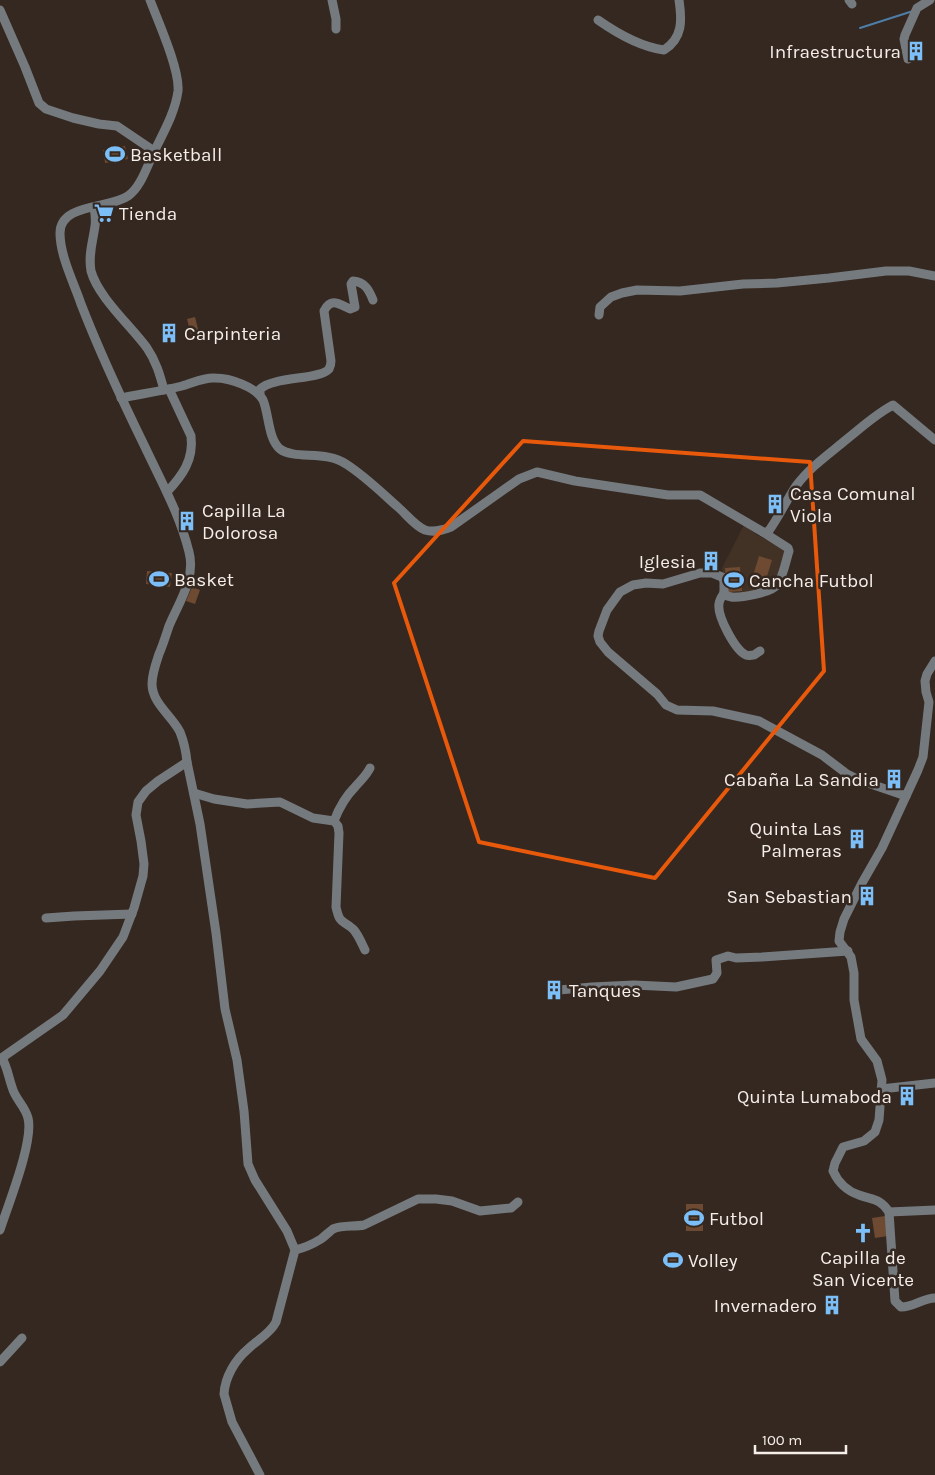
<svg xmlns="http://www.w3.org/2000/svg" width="935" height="1475" font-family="Karla,sans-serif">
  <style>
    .built { fill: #423125 }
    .green { fill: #6d4a31 }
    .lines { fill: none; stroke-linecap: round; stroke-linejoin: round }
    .stream { stroke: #4e7ea8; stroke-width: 2 }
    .minor { stroke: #757a7f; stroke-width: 9 }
    .marked { fill: none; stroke: #e8590c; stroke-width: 4; stroke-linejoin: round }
    .labels { text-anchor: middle; stroke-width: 5; stroke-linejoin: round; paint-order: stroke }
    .poi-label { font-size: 19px; fill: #f6eee9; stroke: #342820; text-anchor: start }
  </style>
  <rect width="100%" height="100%" fill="#342820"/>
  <path class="built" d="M744,525L757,535L788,551L777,584L767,590L727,594L722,568Z"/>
  <g class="green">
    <path d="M125,146L128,159L105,163L103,150Z"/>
    <path d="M195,317L199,333L191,335L187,319Z"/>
    <path d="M759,556L772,560L765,583L752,579Z"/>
    <path d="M740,567L742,591L727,592L725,568Z"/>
    <path d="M147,571L172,573L170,587L146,584Z"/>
    <path d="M192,587L200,590L195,604L186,601Z"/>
    <rect x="686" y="1204" width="17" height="27"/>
    <path d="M885,1216L888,1236L875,1238L872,1218Z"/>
    <path d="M675,1250L681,1266L672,1270L666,1253Z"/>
  </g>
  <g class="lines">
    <path class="stream" d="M860,28L913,11"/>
    <g class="minor">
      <path d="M332,0L336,19V29"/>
      <path d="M849,0L852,4"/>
      <path d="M0,10L25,67L39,103L46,109L73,118L99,124L117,126L154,151"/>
      <path d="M598,20C618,34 641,47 664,50C683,38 682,20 679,0"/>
      <path d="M908,59L904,39L905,35L917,8L930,0"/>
      <path d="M94,207C95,213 96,220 95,226C93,241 88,255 91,271C98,297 131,326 147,348C156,361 160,375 164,390"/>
      <path d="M599,315L600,307L611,297L622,293L637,290L680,291L743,284L777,283L829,278L886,271H909L935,276"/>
      <path d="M260,394V389C274,376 320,380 329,369C330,367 331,363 331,361L324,311C331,297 339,304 350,309L355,307L351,284L353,281C365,282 369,290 373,300"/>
      <path d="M121,398C141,394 162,391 182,386C193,383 204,377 215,378C230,378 256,387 263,400C269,414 268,439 280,449C295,460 326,450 346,464C365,476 382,493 399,508C407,515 415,526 425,530C434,533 443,530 451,527L519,479L537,472L575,481L668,495H700L763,532H768C779,517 786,501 796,486C810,467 829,454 847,439C862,427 876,414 893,405L935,440"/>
      <path d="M167,492C182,476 194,460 191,436L169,389"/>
      <path d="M763,532L788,548L789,551C786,560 783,578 777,585C771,593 740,598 731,597C727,596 727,596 724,593V581L722,577L712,573H700L663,584L646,583L633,585L620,592L607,610L599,631L598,636L600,642L608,652L657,694L666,705L677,710L713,711L759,721L822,755L847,774L859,780L906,796"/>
      <path d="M724,593C722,596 719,600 719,604C717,616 735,650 746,655C749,656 751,655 754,655L760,651"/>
      <path d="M935,661L927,674L925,681L926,692L929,702L923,757L918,770L882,848L862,883L844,919L840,932L839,941L851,957L854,973V1000L861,1039L877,1061L882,1080L879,1120L875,1132L864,1141L843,1147L835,1163L833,1171C838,1182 847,1191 859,1195C872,1200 880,1198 889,1212L895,1301L901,1307C914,1307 923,1298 935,1298"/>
      <path d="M187,762L200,824L216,933L225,1009L237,1060L244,1111L248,1164L255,1180L287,1231L295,1250L276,1322C270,1334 257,1340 248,1349C235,1360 225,1377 224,1394L232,1422L260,1475"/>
      <path d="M194,793L214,799L247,804L280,802L313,818L334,821L338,826L339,833L336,907C340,925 342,919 353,929C358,934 362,944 365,950"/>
      <path d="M334,821C339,808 345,797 355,787C361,780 366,776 370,768"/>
      <path d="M46,918L74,916L132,914"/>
      <path d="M559,990L592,987L634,985L676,987L713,979L717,973L716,960L728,956L736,958L762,957L848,951"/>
      <path d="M0,1059L63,1015L100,971L123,937L134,908L143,876L144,864L141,841L136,815L138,802L146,791L158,781L187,762C186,751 184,742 180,732C172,716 152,703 152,684C152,674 156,663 159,654C163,645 166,635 169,626C179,602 196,578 189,552C180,515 161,481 145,447C122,400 100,353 81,304C74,283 60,256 60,233C60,203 110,209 128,196C141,187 147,166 154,152C163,133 175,113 178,91C180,70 158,21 150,0"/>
      <path d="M881,1089L935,1083"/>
      <path d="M889,1212L935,1210"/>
      <path d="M0,1230C8,1205 34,1141 28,1118C25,1106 15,1099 12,1087C8,1076 8,1069 2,1058"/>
      <path d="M295,1250C304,1248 313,1244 321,1239C325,1236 329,1232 333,1229C343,1225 354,1227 364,1225L418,1199H436L452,1201L480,1211L511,1208L518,1202"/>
      <path d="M0,1362L22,1338"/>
    </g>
  </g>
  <path class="marked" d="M523,441L810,462L824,671L655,878L479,842L394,583Z"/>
  <defs>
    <symbol id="building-bare" viewBox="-9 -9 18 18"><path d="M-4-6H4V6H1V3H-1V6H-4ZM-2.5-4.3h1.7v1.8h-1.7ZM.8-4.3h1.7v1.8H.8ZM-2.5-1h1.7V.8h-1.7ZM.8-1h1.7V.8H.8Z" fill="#7bbef8" stroke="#342820" stroke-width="2.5" paint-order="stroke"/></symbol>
    <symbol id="stadium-bare" viewBox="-9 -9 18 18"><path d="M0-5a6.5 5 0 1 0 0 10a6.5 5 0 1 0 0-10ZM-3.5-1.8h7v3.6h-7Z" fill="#7bbef8" stroke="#342820" stroke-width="2.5" paint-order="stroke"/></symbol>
    <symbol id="supermarket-bare" viewBox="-9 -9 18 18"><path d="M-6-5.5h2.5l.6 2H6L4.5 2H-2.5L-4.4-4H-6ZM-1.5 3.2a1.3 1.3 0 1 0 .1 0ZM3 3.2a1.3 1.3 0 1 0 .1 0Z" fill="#7bbef8" stroke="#342820" stroke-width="2.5" paint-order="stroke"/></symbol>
    <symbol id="church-bare" viewBox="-9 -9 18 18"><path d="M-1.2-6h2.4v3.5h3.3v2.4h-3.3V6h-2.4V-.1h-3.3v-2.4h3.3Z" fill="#7bbef8" stroke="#342820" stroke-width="2.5" paint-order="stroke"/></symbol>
  </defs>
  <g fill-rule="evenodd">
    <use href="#building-bare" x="902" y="37" width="28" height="28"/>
    <use href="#stadium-bare" x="101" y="140" width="28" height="28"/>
    <use href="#supermarket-bare" x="90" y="199" width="28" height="28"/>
    <use href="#building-bare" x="155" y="319" width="28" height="28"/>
    <use href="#building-bare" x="761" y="490" width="28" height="28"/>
    <use href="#building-bare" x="173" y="507" width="28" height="28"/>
    <use href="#building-bare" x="697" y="547" width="28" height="28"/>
    <use href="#stadium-bare" x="145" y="565" width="28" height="28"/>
    <use href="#stadium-bare" x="720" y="566" width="28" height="28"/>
    <use href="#building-bare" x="880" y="765" width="28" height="28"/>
    <use href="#building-bare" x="843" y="825" width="28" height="28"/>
    <use href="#building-bare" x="853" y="882" width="28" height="28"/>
    <use href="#building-bare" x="540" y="976" width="28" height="28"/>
    <use href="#building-bare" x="893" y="1082" width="28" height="28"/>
    <use href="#stadium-bare" x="680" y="1204" width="28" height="28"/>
    <use href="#church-bare" x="849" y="1219" width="28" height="28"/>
    <use href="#stadium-bare" x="659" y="1246" width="28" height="28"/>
    <use href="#building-bare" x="818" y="1291" width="28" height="28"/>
  </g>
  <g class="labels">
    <g class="poi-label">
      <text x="901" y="58" text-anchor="end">Infraestructura</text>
      <text x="130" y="161">Basketball</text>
      <text x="119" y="220">Tienda</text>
      <text x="184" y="340">Carpinteria</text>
      <text x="790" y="500">Casa Comunal<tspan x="790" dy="22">Viola</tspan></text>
      <text x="202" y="517">Capilla La<tspan x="202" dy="22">Dolorosa</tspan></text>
      <text x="696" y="568" text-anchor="end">Iglesia</text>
      <text x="174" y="586">Basket</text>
      <text x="749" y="587">Cancha Futbol</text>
      <text x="879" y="786" text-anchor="end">Cabaña La Sandia</text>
      <text x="842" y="835" text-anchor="end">Quinta Las<tspan x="842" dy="22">Palmeras</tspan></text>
      <text x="852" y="903" text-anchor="end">San Sebastian</text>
      <text x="569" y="997">Tanques</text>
      <text x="892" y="1103" text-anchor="end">Quinta Lumaboda</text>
      <text x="709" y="1225">Futbol</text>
      <text x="863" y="1264" text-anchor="middle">Capilla de<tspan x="863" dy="22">San Vicente</tspan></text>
      <text x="688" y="1267">Volley</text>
      <text x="817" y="1312" text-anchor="end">Invernadero</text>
    </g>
  </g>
  <path d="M755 1445v8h91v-8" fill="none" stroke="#f6eee9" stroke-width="2.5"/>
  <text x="762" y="1445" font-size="15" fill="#f6eee9" stroke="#342820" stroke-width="4" paint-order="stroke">100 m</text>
</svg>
